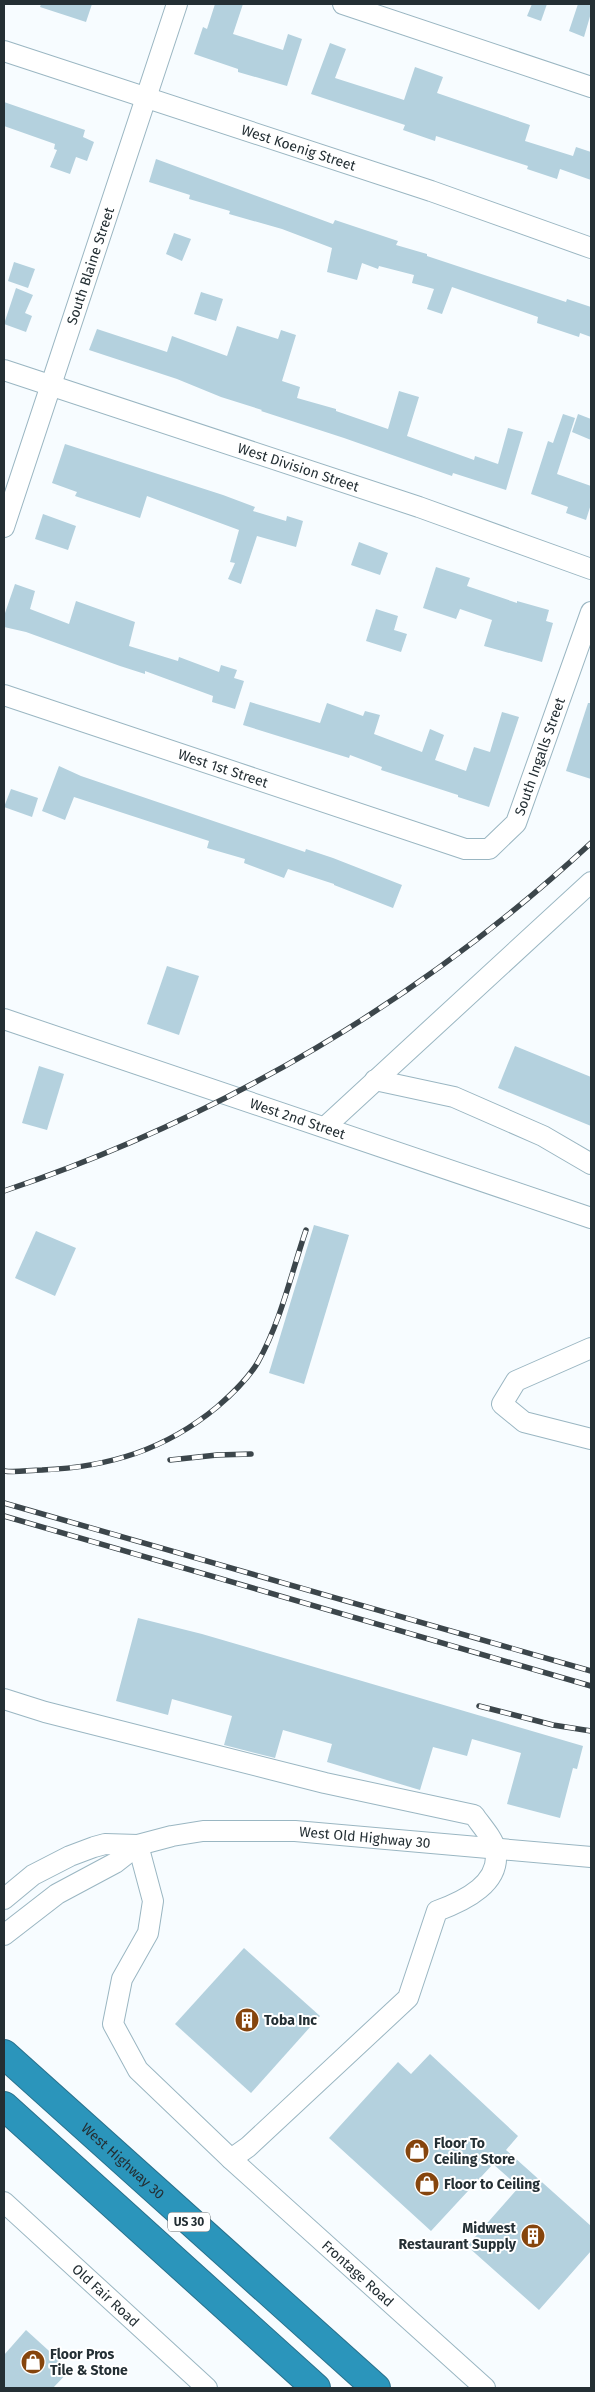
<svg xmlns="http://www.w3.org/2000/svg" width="595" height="2392" font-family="'Fira Sans',sans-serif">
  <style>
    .building { fill: #b4d1de }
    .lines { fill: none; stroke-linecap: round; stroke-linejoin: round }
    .minor-casing { stroke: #9ab6c2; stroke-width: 22 }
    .highway-casing { stroke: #29718c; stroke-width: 30 }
    .minor { stroke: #fff; stroke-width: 20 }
    .highway { stroke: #2b95bb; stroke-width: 28 }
    .rail-casing { stroke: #3c464b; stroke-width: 5.5 }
    .rail { stroke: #fff; stroke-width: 4; stroke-dasharray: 11; stroke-linecap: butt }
    .labels { text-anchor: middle; stroke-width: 4; stroke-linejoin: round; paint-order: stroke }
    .shield { fill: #fff; stroke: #666d71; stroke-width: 1 }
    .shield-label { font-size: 12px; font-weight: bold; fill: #242f34 }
    .street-label { font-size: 14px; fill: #242f34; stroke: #fff }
    .poi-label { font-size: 14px; font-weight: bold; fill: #242f34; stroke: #fff; text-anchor: start }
  </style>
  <rect width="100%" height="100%" fill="#f7fcff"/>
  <g class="building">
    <path d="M41,4H92L86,22L40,7Z"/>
    <path d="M215,4H243L233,34L283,50L288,34L302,39L287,86L238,72V69L194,54L203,27L207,29Z"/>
    <path d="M532,4H547L541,21L527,16Z"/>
    <path d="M578,4H591V13L584,37L569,31Z"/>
    <path d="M330,43L346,49L335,78L404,100L415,67L443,77L437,93L530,125L525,141L573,156L576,147L591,152V180L560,169L557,179L527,169L528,166L436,136L435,141L403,130L405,125L311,94Z"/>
    <path d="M4,102L85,130L83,137L94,142L87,161L76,157L70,174L50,167L57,150L54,149L55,144L4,126Z"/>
    <path d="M156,159L333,224L335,220L398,241L396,245L427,254V256L566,302L567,299L591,307V337L580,333L579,337L537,323L538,317L452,287L442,314L427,309L434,289L412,283L414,275L379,266L378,269L362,263L357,280L327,272L332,248L282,229L229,214L230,211L189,199L190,195L149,182Z"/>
    <path d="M174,233L191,239L182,261L166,254Z"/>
    <path d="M14,262L35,269L28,288L8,281Z"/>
    <path d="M16,288L33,295L25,313L32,316L26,332L4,324Z"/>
    <path d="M201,292L223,299L216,321L194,314Z"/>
    <path d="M237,326L278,339L281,330L296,335L282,381L300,387L297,398L336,409V411L388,429L399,391L419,397L407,436L474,460L475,456L498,464L508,428L523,432L506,490L453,473L452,476L344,438L261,411L262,410L221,397L177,379L89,350L97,329L167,352L172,336L227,356Z"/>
    <path d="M563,414L575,418L557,474L591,486V504L586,520L566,513L568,507L531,494L548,441L553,443Z"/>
    <path d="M578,414L591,419V440L572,432Z"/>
    <path d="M65,444L223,495L255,507L253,511L286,521L287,516L303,521L296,547L257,536L241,584L228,579L235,563L230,562L239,530L147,496L140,518L75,496L77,492L52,483Z"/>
    <path d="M43,514L76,526L68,550L35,539Z"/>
    <path d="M359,542L388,553L380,575L351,565Z"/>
    <path d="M436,567L470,578L467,586L517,603V601L549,610L546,621L553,623L542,662L484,646L492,620L460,609L456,619L423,608Z"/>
    <path d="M15,584L35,591L30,609L69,624L76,601L135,622L129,646L178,661L179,657L219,672L221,665L237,670L234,678L244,681L235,709L212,702L213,696L145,671V674L120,666L26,632L4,627V616Z"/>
    <path d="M376,609L398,616L394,630L407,634L401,652L366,641Z"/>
    <path d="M250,702L320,723L327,703L363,716L365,711L380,715L374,734L422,752L430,729L444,735L435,760L466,771L474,747L490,752L502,712L519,717L489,807L458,797V795L381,770L382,767L350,755L349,758L243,725Z"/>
    <path d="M588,703H591V779L566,771Z"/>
    <path d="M59,766L81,776L305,852L306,849L333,858L402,885L393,908L334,885V884L288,869L284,878L244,863L245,859L207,848L209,841L74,797L65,820L42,811Z"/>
    <path d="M11,789L38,798L32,817L4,807Z"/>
    <path d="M167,966L199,976L179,1035L147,1024Z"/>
    <path d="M515,1046L591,1077V1126L498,1088Z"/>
    <path d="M39,1066L64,1074L47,1130L22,1123Z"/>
    <path d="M314,1225L349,1235L304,1384L269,1373Z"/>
    <path d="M36,1231L76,1248L55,1296L15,1278Z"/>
    <path d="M138,1618L202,1634L583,1746L577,1769L573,1768L560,1818L507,1804L521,1753L472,1739L467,1756L433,1747L420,1790L327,1762L332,1744L283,1730L275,1758L224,1745L232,1716L172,1699L168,1715L116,1701Z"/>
    <path d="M244,1948L320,2016L251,2093L175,2024Z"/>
    <path d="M430,2054L518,2136L506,2150L591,2226V2251L539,2310L467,2246L519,2187L493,2164L431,2231L329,2138L398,2062L411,2074Z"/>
    <path d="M26,2330L70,2370L53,2388H4V2355Z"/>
  </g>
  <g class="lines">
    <defs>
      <g id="minor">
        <path d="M343,4L591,87"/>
        <path id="s1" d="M4,51L431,191L591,248"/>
        <path id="s2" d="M4,370L419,507L591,569"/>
        <path id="s3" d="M4,527L177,4"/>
        <path id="s4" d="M4,695L465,849H489L516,823L591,612"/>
        <path id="s5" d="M4,1019L591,1218"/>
        <path d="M375,1080L454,1097L543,1136L591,1164"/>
        <path d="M325,1127L591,882"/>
        <path d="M591,1348L516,1381L502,1404L524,1422L591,1439"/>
        <path d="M4,1699L45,1712L325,1783L474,1815C480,1824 493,1838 495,1848C503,1883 464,1901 437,1911L408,1998L248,2147L231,2159"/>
        <path id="s6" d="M138,1845L153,1901L148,1933L122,1979L113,2024L138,2070L231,2159L485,2388"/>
        <path id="s7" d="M4,1899L33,1875L70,1856L94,1847L105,1844L138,1845L172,1836L203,1831H295L591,1857"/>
        <path d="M4,1935L57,1894L115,1863L138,1845"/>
        <path id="s8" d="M4,2202L207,2388"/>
      </g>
      <g id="highway">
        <path id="s9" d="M4,2054L376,2388"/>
        <path d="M4,2106L316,2388"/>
      </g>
    </defs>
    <use href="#minor" class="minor-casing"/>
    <use href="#highway" class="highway-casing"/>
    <use href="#minor" class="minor"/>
    <use href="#highway" class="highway"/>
    <defs>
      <g id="rail">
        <path d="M4,1191C221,1118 423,999 591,843"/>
        <path d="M170,1460L217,1455L251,1454"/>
        <path d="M4,1471C16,1473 29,1470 42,1470C109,1467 165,1450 217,1407C232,1394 248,1379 258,1362C281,1321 291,1274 306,1230"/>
        <path d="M4,1503L591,1671"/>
        <path d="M4,1516L591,1686"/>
        <path d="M479,1706L553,1725L591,1731"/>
      </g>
    </defs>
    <use href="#rail" class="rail-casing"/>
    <use href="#rail" class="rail"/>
  </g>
  <defs>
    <symbol id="building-disc" viewBox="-11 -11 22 22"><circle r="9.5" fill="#86450d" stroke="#fff"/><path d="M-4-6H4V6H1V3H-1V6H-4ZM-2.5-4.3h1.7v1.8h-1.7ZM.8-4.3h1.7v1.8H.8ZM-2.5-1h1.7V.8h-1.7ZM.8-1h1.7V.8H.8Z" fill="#fff"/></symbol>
    <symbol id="shop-disc" viewBox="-11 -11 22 22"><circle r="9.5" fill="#86450d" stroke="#fff"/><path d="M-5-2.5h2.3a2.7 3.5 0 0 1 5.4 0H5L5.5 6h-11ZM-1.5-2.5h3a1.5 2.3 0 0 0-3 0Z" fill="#fff"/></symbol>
  </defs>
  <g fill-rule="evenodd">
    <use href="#building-disc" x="233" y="2006" width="28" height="28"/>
    <use href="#shop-disc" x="403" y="2137" width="28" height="28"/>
    <use href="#shop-disc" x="413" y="2170" width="28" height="28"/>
    <use href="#building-disc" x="519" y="2222" width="28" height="28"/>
    <use href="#shop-disc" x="19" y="2348" width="28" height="28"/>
  </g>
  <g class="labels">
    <rect class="shield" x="168" y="2212.5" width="42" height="19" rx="4"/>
    <g class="shield-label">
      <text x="189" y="2226">US 30</text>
    </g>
    <g class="street-label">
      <text dy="5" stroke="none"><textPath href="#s1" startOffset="310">West Koenig Street</textPath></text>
      <text dy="5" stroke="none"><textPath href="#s3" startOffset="275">South Blaine Street</textPath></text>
      <text dy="5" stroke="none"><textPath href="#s2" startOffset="310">West Division Street</textPath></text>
      <text dy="5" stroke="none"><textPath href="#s4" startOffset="618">South Ingalls Street</textPath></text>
      <text dy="5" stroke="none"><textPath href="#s4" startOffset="231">West 1st Street</textPath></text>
      <text dy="5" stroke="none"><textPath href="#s5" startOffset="310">West 2nd Street</textPath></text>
      <text dy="5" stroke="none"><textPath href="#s7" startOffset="378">West Old Highway 30</textPath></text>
      <text dy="5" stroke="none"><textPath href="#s9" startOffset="160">West Highway 30</textPath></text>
      <text dy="5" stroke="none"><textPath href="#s6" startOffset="541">Frontage Road</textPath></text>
      <text dy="5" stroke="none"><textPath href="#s8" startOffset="138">Old Fair Road</textPath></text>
    </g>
    <g class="poi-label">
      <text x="264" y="2025">Toba Inc</text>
      <text x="434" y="2148">Floor To<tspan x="434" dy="16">Ceiling Store</tspan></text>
      <text x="444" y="2189">Floor to Ceiling</text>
      <text x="516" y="2233" text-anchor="end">Midwest<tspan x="516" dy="16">Restaurant Supply</tspan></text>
      <text x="50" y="2359">Floor Pros<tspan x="50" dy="16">Tile &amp; Stone</tspan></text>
    </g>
  </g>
  <rect width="595" height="2392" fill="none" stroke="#242f34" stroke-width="10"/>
</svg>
